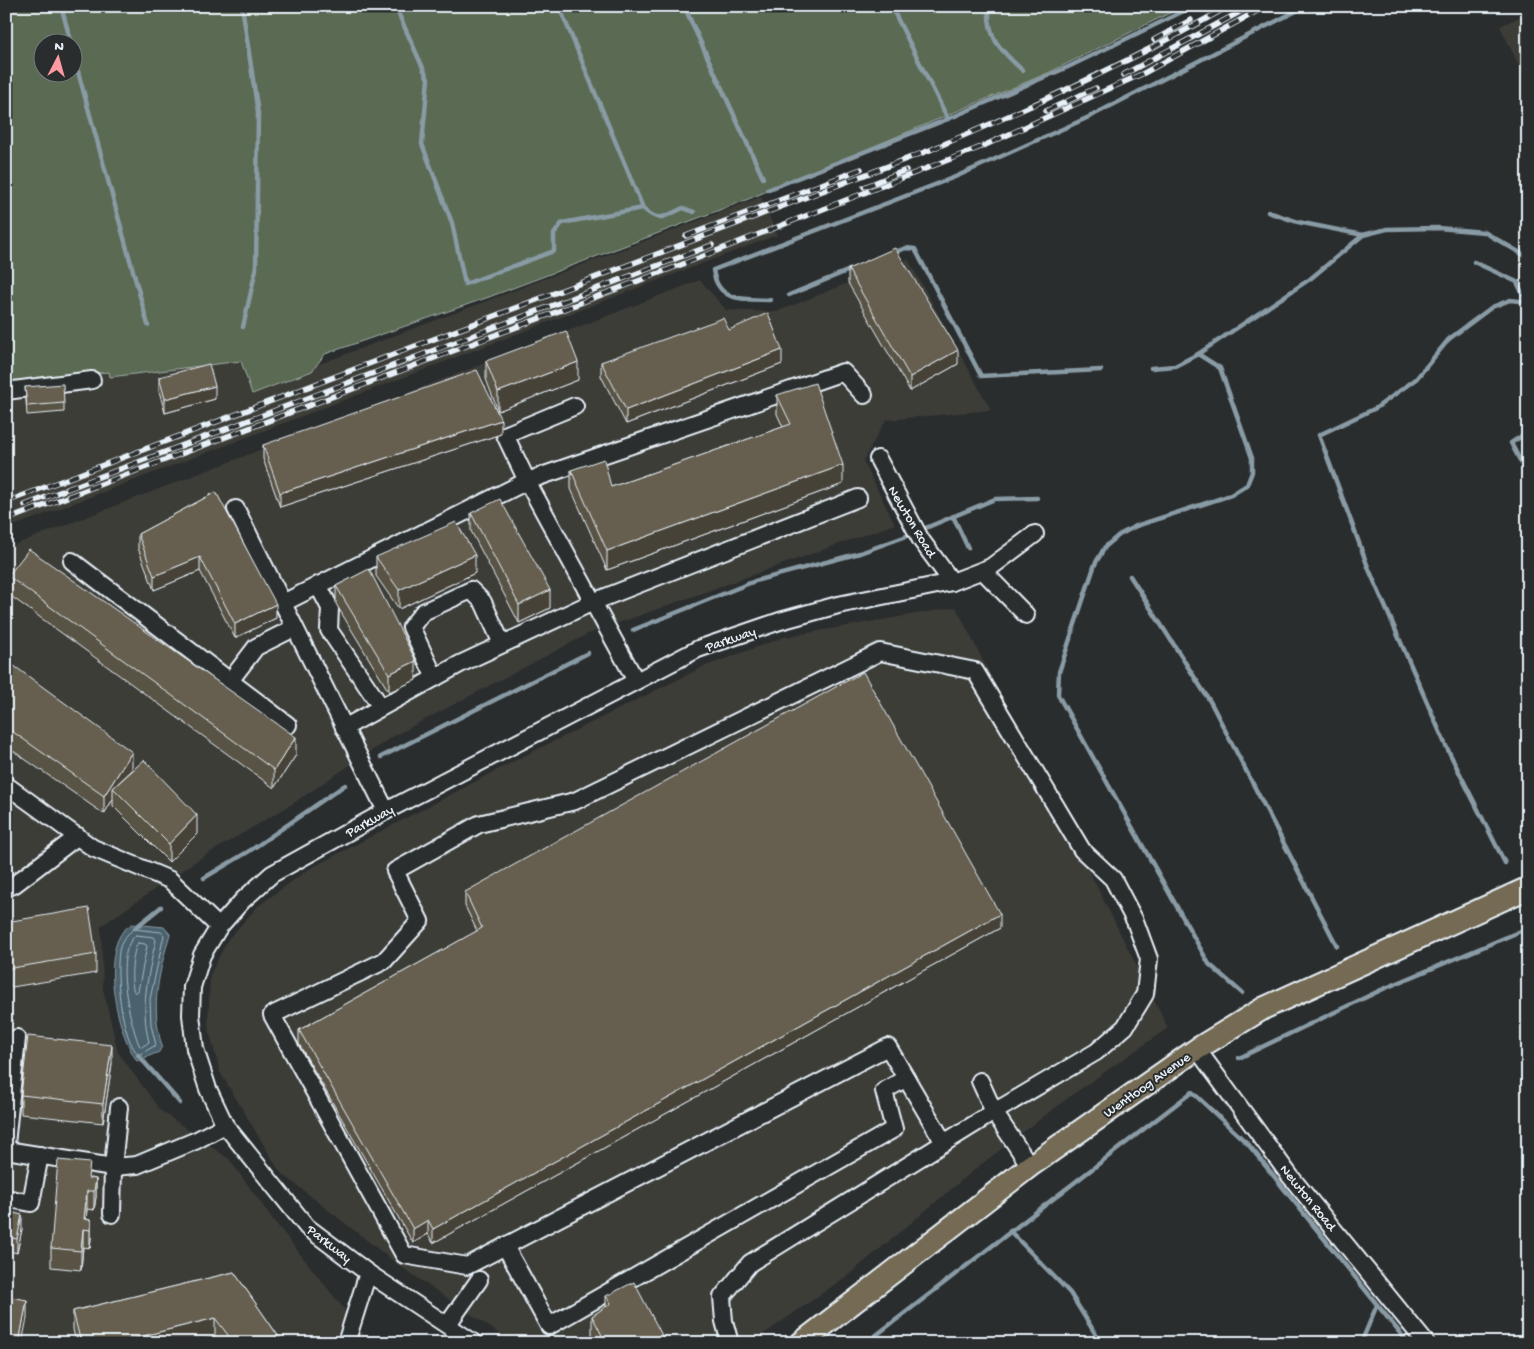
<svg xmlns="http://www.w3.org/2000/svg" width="1534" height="1349" font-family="'Gochi Hand',sans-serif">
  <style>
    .built { fill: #3c3c38 }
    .green { fill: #5a6a53; stroke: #a1aea6; fill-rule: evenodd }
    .water { fill: #4a626e; stroke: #899ba5 }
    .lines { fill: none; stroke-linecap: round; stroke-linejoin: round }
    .shore { stroke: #a9b8c1; stroke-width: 1 }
    .stream { stroke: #899ba5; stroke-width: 4.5 }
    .minor-casing { stroke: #e8f1f8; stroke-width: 20 }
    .major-casing { stroke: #e8f1f8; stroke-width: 25 }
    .minor { stroke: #2a2d2e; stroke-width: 16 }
    .major { stroke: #746b52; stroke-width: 21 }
    .rail-casing { stroke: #e8f1f8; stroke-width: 5.5 }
    .rail { stroke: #2a2d2e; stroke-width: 4; stroke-dasharray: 11; stroke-linecap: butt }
    .wall { fill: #585244; stroke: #e8f1f8 }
    .shaded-wall { fill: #474237; stroke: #e8f1f8 }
    .building { fill: #665f4f; stroke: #e8f1f8 }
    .labels { text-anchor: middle; stroke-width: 4; stroke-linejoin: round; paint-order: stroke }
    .street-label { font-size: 14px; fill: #e8f1f8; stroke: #2a2d2e }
  </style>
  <rect width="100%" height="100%" fill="#2a2d2e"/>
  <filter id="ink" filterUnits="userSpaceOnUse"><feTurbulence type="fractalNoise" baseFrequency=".02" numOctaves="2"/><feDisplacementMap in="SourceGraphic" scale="10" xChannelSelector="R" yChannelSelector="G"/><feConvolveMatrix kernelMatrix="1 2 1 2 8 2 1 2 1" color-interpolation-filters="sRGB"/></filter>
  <g filter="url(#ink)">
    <g class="built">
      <path d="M1528,13V85L1500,26Z"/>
      <path d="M761,197L777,235L6,529V390L114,369L242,359L251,390Z"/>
      <path d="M908,259L991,410L886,420L863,461L895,524L588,634L392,737L292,804L196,861L101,926L103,989L118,1052L160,1110L229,1159L274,1221L371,1343H6V548L700,280L726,310L776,312Z"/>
      <path d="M956,607L1168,1028L1072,1095L979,1166L851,1273L751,1343H513L397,1264L280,1172L220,1072L208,1026L210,975L228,939L258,906L309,869L524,756L703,667L784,637Z"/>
    </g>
    <path class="green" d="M6,6H1184L1048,73L746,200L489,297L325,354L312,371L252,394L241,361L110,377L109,372L68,375L6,386ZM42,42H72V72H42Z"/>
    <path class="water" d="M132,924L164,927L170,934C159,973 150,1006 162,1046L159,1052L137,1061C118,1034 102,964 121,934C123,930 128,927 132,924Z"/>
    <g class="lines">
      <g class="shore">
        <path d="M134,929L161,932L164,935L150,999L151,1025L156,1045L139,1055C121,1040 114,969 120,947C123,939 127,934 134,929Z"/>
        <path d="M136,935L154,937L156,940C148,975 140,1007 149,1042L142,1047L139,1045C130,1021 112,953 136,935Z"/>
        <path d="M138,943L145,944L147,946L138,991L135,993C129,985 132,951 138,943Z"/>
      </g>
      <g class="stream">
        <path d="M61,6L71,42"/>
        <path d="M242,6L258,113L256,269L243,327"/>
        <path d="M395,6L428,79L422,144L452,223L465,284L554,251V234L562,223L643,208"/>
        <path d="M559,6L643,208C659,224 665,216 683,208L694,212"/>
        <path d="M684,6L763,178"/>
        <path d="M891,6L948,119"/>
        <path d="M989,6C987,39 1000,49 1023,71"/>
        <path d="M72,50L148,325"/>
        <path d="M767,190L948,119L1068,67L1194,6"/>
        <path d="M1268,212L1298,222L1363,235"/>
        <path d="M892,253L906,248L915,249L981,376L1101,370"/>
        <path d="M1474,262L1517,282L1526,301"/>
        <path d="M789,295L852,269"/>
        <path d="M770,300C744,299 718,303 713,270L955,177L1089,117L1306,6"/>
        <path d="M1198,354L1310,279L1363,235L1387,229L1438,228L1484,232L1524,255"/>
        <path d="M1151,368L1175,366L1198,354L1220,368L1252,458V472L1247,485L1231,495L1136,526L1119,535L1105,547L1095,564L1059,672L1058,695L1209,964L1242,993"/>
        <path d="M1528,432L1511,443L1528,476"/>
        <path d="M953,516L968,548"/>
        <path d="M1130,576L1211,703L1337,946"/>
        <path d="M633,630L755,581L860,553L904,537L995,499L1037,498"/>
        <path d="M381,757L588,653"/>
        <path d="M1505,863L1446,746L1368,567L1319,435L1376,408L1416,379L1449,339L1492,307L1510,300L1528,302"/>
        <path d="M204,878L251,850L345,785"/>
        <path d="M135,928L161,907"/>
        <path d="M138,1055L180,1103"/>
        <path d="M1239,1058L1381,990L1528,928"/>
        <path d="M1010,1231L1070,1293L1098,1338"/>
        <path d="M866,1343L1192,1092L1248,1144L1408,1343"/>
        <path d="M1361,1343L1377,1305"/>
      </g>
      <defs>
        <g id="minor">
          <path d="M6,391L92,380"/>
          <path d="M575,406L505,435L527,481L636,681"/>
          <path d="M878,459L921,540L952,582"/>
          <path d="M236,509L386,811"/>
          <path d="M72,561L288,725"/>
          <path d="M983,571L1026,615"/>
          <path d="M318,585L330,608L329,630L381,707"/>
          <path d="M283,603L527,481L843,372L864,395"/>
          <path d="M435,678L411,627L423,612L471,590L483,602L502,644"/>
          <path d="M230,681L256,647L294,628"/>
          <path d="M344,728L460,664L593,602L858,498"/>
          <path d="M6,785L93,848L170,880L219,927"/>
          <path d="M6,888L15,884L78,836"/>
          <path d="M1197,1049L1290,1176L1426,1343"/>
          <path d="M944,1143L888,1047L467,1266L404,1255L272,1015L384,961L420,921L395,871L479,824L575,801L880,652L975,671L1082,850L1113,879L1135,921L1149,959L1145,994L1125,1027L1096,1052L994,1112L980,1081"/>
          <path d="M6,1144L17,1038"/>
          <path d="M6,1150L113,1167L137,1165L197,1140L225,1125"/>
          <path d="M6,1198L31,1203L40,1155"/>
          <path d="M112,1214L113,1167L119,1107"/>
          <path d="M505,1246L549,1326L894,1129L884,1091L906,1078"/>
          <path d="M448,1324L479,1280"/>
          <path d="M346,1343L368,1273"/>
          <path d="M474,1343L368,1273L307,1227L225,1125L208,1089L195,1049L191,1015L192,987L202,955L219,927L243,900L272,874L386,811L698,649L780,621L838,605L952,582L991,567L1035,534"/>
          <path d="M730,1343L724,1321L722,1297L750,1263L994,1112L1030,1166"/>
        </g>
        <path id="major" d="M801,1343L1030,1166L1197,1049L1264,1008L1528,888"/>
      </defs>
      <use href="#minor" class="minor-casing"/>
      <use href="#major" class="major-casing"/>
      <use href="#minor" class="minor"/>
      <use href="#major" class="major"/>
      <defs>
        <g id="rail">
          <path d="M1154,40L1191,20"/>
          <path d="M1123,75L1249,7"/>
          <path d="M1046,111L1096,88"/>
          <path d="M864,187L906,170"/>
          <path d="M686,236L861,169"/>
          <path d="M6,502L930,150C1032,107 1133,61 1229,6"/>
          <path d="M25,505L712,245"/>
          <path d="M6,520L683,264L981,147L1144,73L1266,6"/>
        </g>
      </defs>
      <use href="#rail" class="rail-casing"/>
      <use href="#rail" class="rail"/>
    </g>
    <g class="wall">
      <path d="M848,269L958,364L910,391L848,283Z"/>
      <path d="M729,330L782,364L626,424L601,376V362Z"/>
      <path d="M486,361L578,380L498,411L486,379Z"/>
      <path d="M159,377L215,399L165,413L159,391Z"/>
      <path d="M25,387L64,403V412L27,415Z"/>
      <path d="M777,395L843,484L607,570L571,489V470L611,487L783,427L777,414Z"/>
      <path d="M501,434L280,507L263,459V445Z"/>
      <path d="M216,492L276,618L235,638L200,571L154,590L138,548V534Z"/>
      <path d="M471,513L550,608L519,623L471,531Z"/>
      <path d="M376,557L475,573L399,609L376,576Z"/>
      <path d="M8,576L296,755L274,788L8,594Z"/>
      <path d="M336,586L416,680L389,692L336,604Z"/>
      <path d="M6,660L132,770L197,834L169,862L113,806V799L104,814L6,746Z"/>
      <path d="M465,892L1000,928L433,1243L428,1234L413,1243L299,1044V1030L477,931L465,906Z"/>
      <path d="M6,922L96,954V973L6,988Z"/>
      <path d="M112,1063L103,1123L21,1114V1095Z"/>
      <path d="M90,1178L96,1179V1197L94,1210L87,1209L86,1219L91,1220V1238L90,1248L83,1247L81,1270L51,1267V1248Z"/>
      <path d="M6,1211L22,1229L17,1253L6,1250Z"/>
      <path d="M234,1272L283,1343H219L215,1337L190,1343H76L73,1329V1311Z"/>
      <path d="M606,1296L666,1343H596L592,1334V1316L606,1307Z"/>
    </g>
    <g class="shaded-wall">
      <path d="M782,350V364L626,424V410Z"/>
      <path d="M958,350V364L910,391V377Z"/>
      <path d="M578,362V380L498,411V392Z"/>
      <path d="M215,386V399L165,413V399Z"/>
      <path d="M501,420V434L280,507V493Z"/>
      <path d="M843,465V484L607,570V551Z"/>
      <path d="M475,555V573L399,609V590Z"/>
      <path d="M200,557V571L154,590V576Z"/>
      <path d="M550,590V608L519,623V605Z"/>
      <path d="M276,604V618L235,638V624Z"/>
      <path d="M416,661V680L389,692V674Z"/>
      <path d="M296,737V755L274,788V770Z"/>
      <path d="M132,752V770L113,788V799L104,814V796Z"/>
      <path d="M197,815V834L169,862V844Z"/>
      <path d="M1000,914V928L433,1243V1229Z"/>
      <path d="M112,1045V1063L103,1123V1104Z"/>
      <path d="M96,1179V1197L94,1210V1191Z"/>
      <path d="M87,1191V1209L85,1229L84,1219Z"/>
      <path d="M22,1215V1229L17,1253V1239Z"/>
      <path d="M91,1220V1238L90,1248V1230Z"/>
      <path d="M428,1220V1234L413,1243V1229Z"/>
      <path d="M83,1229V1247L81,1270V1251Z"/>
      <path d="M27,1300V1318L22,1343H19Z"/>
      <path d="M215,1318V1337L190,1343H115Z"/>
    </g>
    <g class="building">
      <path d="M895,248L958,350L910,377L848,269Z"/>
      <path d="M768,313L782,350L626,410L601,362L723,318L729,330Z"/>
      <path d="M566,331L578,362L498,392L486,361Z"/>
      <path d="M209,364L215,386L165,399L159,377Z"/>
      <path d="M477,370L501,420L280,493L263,445Z"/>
      <path d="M815,383L843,465L607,551L571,470L604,459L611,487L791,424L777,395Z"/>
      <path d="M63,384L64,403L27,406L25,387Z"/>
      <path d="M216,492L276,604L235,624L200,557L154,576L138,534Z"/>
      <path d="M500,499L550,590L519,605L471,513Z"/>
      <path d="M456,522L475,555L399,590L376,557Z"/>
      <path d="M29,549L296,737L274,770L8,576Z"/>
      <path d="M369,569L416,661L389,674L336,586Z"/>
      <path d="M6,660L132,752L104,796L6,727Z"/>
      <path d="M863,672L1000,914L433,1229L428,1220L413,1229L299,1030L482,928L465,892Z"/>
      <path d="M144,760L197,815L169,844L113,788Z"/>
      <path d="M89,908L96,954L6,969V922Z"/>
      <path d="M28,1036L112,1045L103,1104L21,1095Z"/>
      <path d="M58,1160L90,1163L88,1178L96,1179L94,1191H87L84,1219L91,1220L90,1230L83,1229L81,1251L51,1248Z"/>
      <path d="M6,1211L22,1215L17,1239L6,1237Z"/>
      <path d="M234,1272L283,1343H234L215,1318L115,1343H81L73,1311Z"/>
      <path d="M634,1282L666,1343H606L592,1316L611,1303L606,1296Z"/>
      <path d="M6,1296L27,1300L19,1343H6Z"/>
    </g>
  </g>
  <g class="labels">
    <g class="street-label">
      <text transform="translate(913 521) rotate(59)" y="5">Newton Road</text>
      <text transform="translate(730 638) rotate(-19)" y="5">Parkway</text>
      <text transform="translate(369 820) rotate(-29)" y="5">Parkway</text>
      <text transform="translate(1146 1084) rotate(-35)" y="5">Wentloog Avenue</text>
      <text transform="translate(1309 1197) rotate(51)" y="5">Newton Road</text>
      <text transform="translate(330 1243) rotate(38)" y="5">Parkway</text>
    </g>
  </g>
  <rect width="1534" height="1349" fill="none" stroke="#2a2d2e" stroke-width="25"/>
  <rect x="12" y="12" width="1509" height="1324" fill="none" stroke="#e8f1f8" stroke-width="2" filter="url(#ink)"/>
  <g transform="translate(58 58) rotate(6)"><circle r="24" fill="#2a2d2e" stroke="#767b7f"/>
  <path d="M0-4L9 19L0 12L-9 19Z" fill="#ff9aa2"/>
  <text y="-8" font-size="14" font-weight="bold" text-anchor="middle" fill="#e8f1f8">N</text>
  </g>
</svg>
